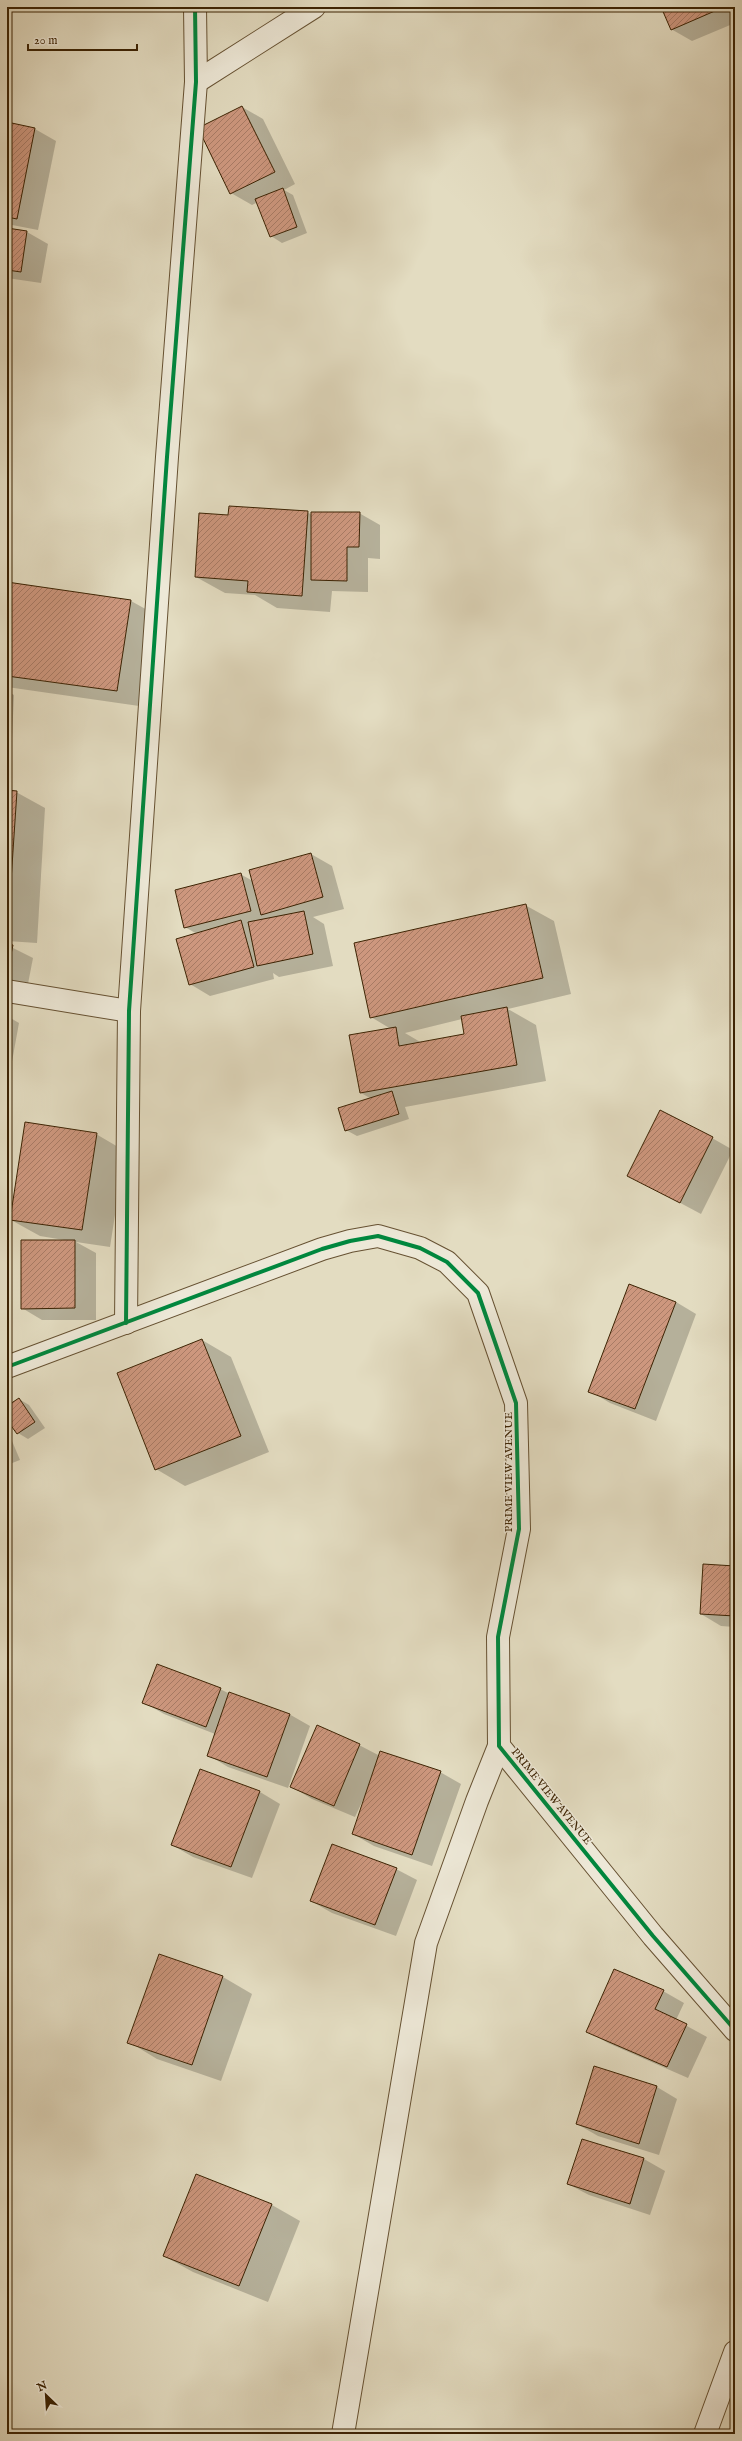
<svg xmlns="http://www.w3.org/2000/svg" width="742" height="2441" font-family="'IM FELL English',serif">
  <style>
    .shadow { fill: #0003; fill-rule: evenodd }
    .building { fill: url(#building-hatch); stroke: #3c2303 }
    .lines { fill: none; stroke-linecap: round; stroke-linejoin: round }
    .minor-casing { stroke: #665132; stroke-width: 24 }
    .minor { stroke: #ede8d7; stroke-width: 22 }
    .cycleway-casing { stroke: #ede8d7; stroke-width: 6 }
    .cycleway { stroke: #00873e; stroke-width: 4 }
    .labels { text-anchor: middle; stroke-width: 3; stroke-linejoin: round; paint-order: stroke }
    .street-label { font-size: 11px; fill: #3c2303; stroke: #ede8d7 }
  </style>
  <defs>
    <pattern id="building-hatch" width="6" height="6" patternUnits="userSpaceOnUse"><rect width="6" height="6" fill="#cd977e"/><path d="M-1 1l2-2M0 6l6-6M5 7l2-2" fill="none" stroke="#a87b65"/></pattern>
  </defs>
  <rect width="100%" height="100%" fill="#e3dcc1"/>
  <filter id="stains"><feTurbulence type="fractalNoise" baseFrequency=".005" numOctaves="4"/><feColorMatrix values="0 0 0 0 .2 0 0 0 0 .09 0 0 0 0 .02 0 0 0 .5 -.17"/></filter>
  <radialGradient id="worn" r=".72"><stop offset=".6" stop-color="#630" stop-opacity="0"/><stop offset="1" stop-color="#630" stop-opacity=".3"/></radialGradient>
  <g class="shadow">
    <path d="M662,7H735V23L692,41L671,29Z"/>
    <path d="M242,107L263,119L295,184L284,190L293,195L307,233L282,243L271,236L258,202L252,205L231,193Z"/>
    <path d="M7,123L35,129L56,141L38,230L7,224Z"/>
    <path d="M7,229L27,232L48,244L41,283L7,278Z"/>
    <path d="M307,512L312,515L359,513L380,525V559L368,558V592L332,591L330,612L277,608L255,595L225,593L196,577L229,516Z"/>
    <path d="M7,583L131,601L160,617L146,707L7,687Z"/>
    <path d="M7,691L14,695L10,782H7Z"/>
    <path d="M7,791L16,792L45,808L37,943L7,941Z"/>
    <path d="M311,854L332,866L344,909L313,917L324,924L333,966L279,977L273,973L274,979L210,996L190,984L197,934L185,927L240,874L253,881Z"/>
    <path d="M525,905L554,921L571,994L508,1009L536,1025L546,1081L405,1107L409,1119L357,1136L346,1130L370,1098L361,1093L391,1029L371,1017ZM462,1019L465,1035L422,1043L405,1033Z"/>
    <path d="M7,945L33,958L27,989L7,985Z"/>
    <path d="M7,1016L19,1023L11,1067L7,1066Z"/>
    <path d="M96,1134L125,1151L110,1247L76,1242L96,1253V1320H42L22,1308L64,1240L40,1236L11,1220Z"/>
    <path d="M712,1138L733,1150L701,1214L628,1175Z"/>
    <path d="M676,1302L696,1314L656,1421L610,1403L590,1391Z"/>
    <path d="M202,1340L231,1357L269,1452L185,1486L156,1469Z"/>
    <path d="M19,1399L29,1405L45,1428L28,1439L18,1433L7,1418V1407Z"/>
    <path d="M7,1429L20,1460L7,1465Z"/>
    <path d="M735,1567V1627L721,1626L701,1614Z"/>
    <path d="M220,1689L230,1694L289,1714L310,1726L288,1788L228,1767L208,1755L215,1734L164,1714L143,1702Z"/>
    <path d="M359,1745L380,1756L440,1772L461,1784L432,1866L374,1846L353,1834L369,1787L355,1817L312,1799L292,1787Z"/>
    <path d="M260,1792L280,1804L252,1878L193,1857L172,1845Z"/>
    <path d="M396,1869L417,1880L396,1936L332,1913L311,1901Z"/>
    <path d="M159,1955L223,1977L252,1994L221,2081L157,2059L129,2042Z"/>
    <path d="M663,1991L684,2003L676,2020L707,2037L688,2078L608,2043L587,2031Z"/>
    <path d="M657,2087L677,2099L659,2155L598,2136L577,2124Z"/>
    <path d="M583,2140L644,2159L665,2171L650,2215L589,2195L568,2184Z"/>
    <path d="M272,2205L300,2221L268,2302L193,2272L164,2256Z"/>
  </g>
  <g class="building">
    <path d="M661,7H724L671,30Z"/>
    <path d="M242,106L275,172L230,194L198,128Z"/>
    <path d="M7,122L35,128L17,219L7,217Z"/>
    <path d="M283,188L297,227L270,237L255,199Z"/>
    <path d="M7,228L27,231L21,272L7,270Z"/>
    <path d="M229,506L308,511L302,596L247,592L248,581L195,577L199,513L228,515Z"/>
    <path d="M311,512H360L359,547H347V581L311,580Z"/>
    <path d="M7,582L131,600L117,691L7,676Z"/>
    <path d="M7,790L17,791L8,926H7Z"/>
    <path d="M311,853L323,897L261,915L249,870Z"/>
    <path d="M241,873L251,911L184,928L175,890Z"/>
    <path d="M526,904L543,978L370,1018L354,943Z"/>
    <path d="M304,911L313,954L257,966L248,922Z"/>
    <path d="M241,920L254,967L189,985L176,939Z"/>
    <path d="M7,944L13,945L7,973Z"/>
    <path d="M507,1007L517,1065L360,1093L349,1035L396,1027L399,1046L464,1034L461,1016Z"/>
    <path d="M392,1091L399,1114L345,1131L338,1108Z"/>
    <path d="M660,1110L713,1137L680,1203L627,1176Z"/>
    <path d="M25,1122L97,1133L82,1230L10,1220Z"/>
    <path d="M21,1240H75V1308L21,1309Z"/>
    <path d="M629,1284L676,1302L635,1409L588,1392Z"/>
    <path d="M202,1339L241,1436L155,1470L117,1373Z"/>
    <path d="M19,1398L35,1422L17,1434L7,1420V1406Z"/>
    <path d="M703,1564L735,1566V1616L700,1614Z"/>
    <path d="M157,1664L221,1688L206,1727L142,1703Z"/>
    <path d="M229,1692L290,1714L267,1777L207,1756Z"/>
    <path d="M317,1725L360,1744L334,1806L290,1787Z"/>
    <path d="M380,1751L441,1771L412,1855L352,1834Z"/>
    <path d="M200,1769L260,1791L231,1867L171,1845Z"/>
    <path d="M332,1844L397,1868L375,1925L310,1901Z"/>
    <path d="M159,1954L223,1976L192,2065L127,2043Z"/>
    <path d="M614,1969L664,1990L655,2009L687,2024L667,2067L586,2032Z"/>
    <path d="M594,2066L657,2086L639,2144L576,2124Z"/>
    <path d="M582,2139L644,2158L630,2204L567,2184Z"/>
    <path d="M196,2174L272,2204L239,2286L163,2256Z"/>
  </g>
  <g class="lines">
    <defs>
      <g id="minor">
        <path d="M196,82L314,7"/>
        <path d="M7,991L129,1011"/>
        <path d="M126,1323L129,1011L167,457L196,82L195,7"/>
        <path d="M7,1367L322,1249L350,1241L378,1236L420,1248L447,1262L478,1293L516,1403L519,1529L498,1637L499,1746L653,1936L735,2030"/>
        <path d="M343,2434L426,1943L477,1801L499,1746"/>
        <path d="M705,2434L735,2352"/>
      </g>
    </defs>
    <use href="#minor" class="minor-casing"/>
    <use href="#minor" class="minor"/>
    <defs>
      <g id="cycleway">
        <path d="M126,1323L129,1011L167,457L196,82L195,7"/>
        <path d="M7,1367L322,1249L350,1241L378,1236L420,1248L447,1262L478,1293L516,1403L519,1529L498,1637L499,1746L653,1936L735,2030"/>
      </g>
    </defs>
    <use href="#cycleway" class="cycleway-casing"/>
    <use href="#cycleway" class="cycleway"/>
  </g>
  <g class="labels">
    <g class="street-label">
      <text transform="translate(508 1472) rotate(-90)" y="4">PRIME VIEW AVENUE</text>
      <text transform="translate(552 1796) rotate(51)" y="4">PRIME VIEW AVENUE</text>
    </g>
  </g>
  <rect width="742" height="2441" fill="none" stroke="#e3dcc1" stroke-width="24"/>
  <rect x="8" y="8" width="726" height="2425" fill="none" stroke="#3c2303" stroke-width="2"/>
  <rect x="12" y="12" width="718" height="2417" fill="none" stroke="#3c2303"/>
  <g transform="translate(46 2395) rotate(335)" stroke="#ede8d7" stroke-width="3" paint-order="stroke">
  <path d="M0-3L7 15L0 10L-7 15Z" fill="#3c2303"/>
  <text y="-6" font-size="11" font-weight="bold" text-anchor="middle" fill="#3c2303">N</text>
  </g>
  <path d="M28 44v6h109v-6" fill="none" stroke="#3c2303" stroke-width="2"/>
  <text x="34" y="44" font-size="12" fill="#3c2303" stroke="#ede8d7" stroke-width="3" paint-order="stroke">20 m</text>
  <rect width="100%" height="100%" filter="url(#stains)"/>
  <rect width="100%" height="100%" fill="url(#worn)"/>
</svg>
